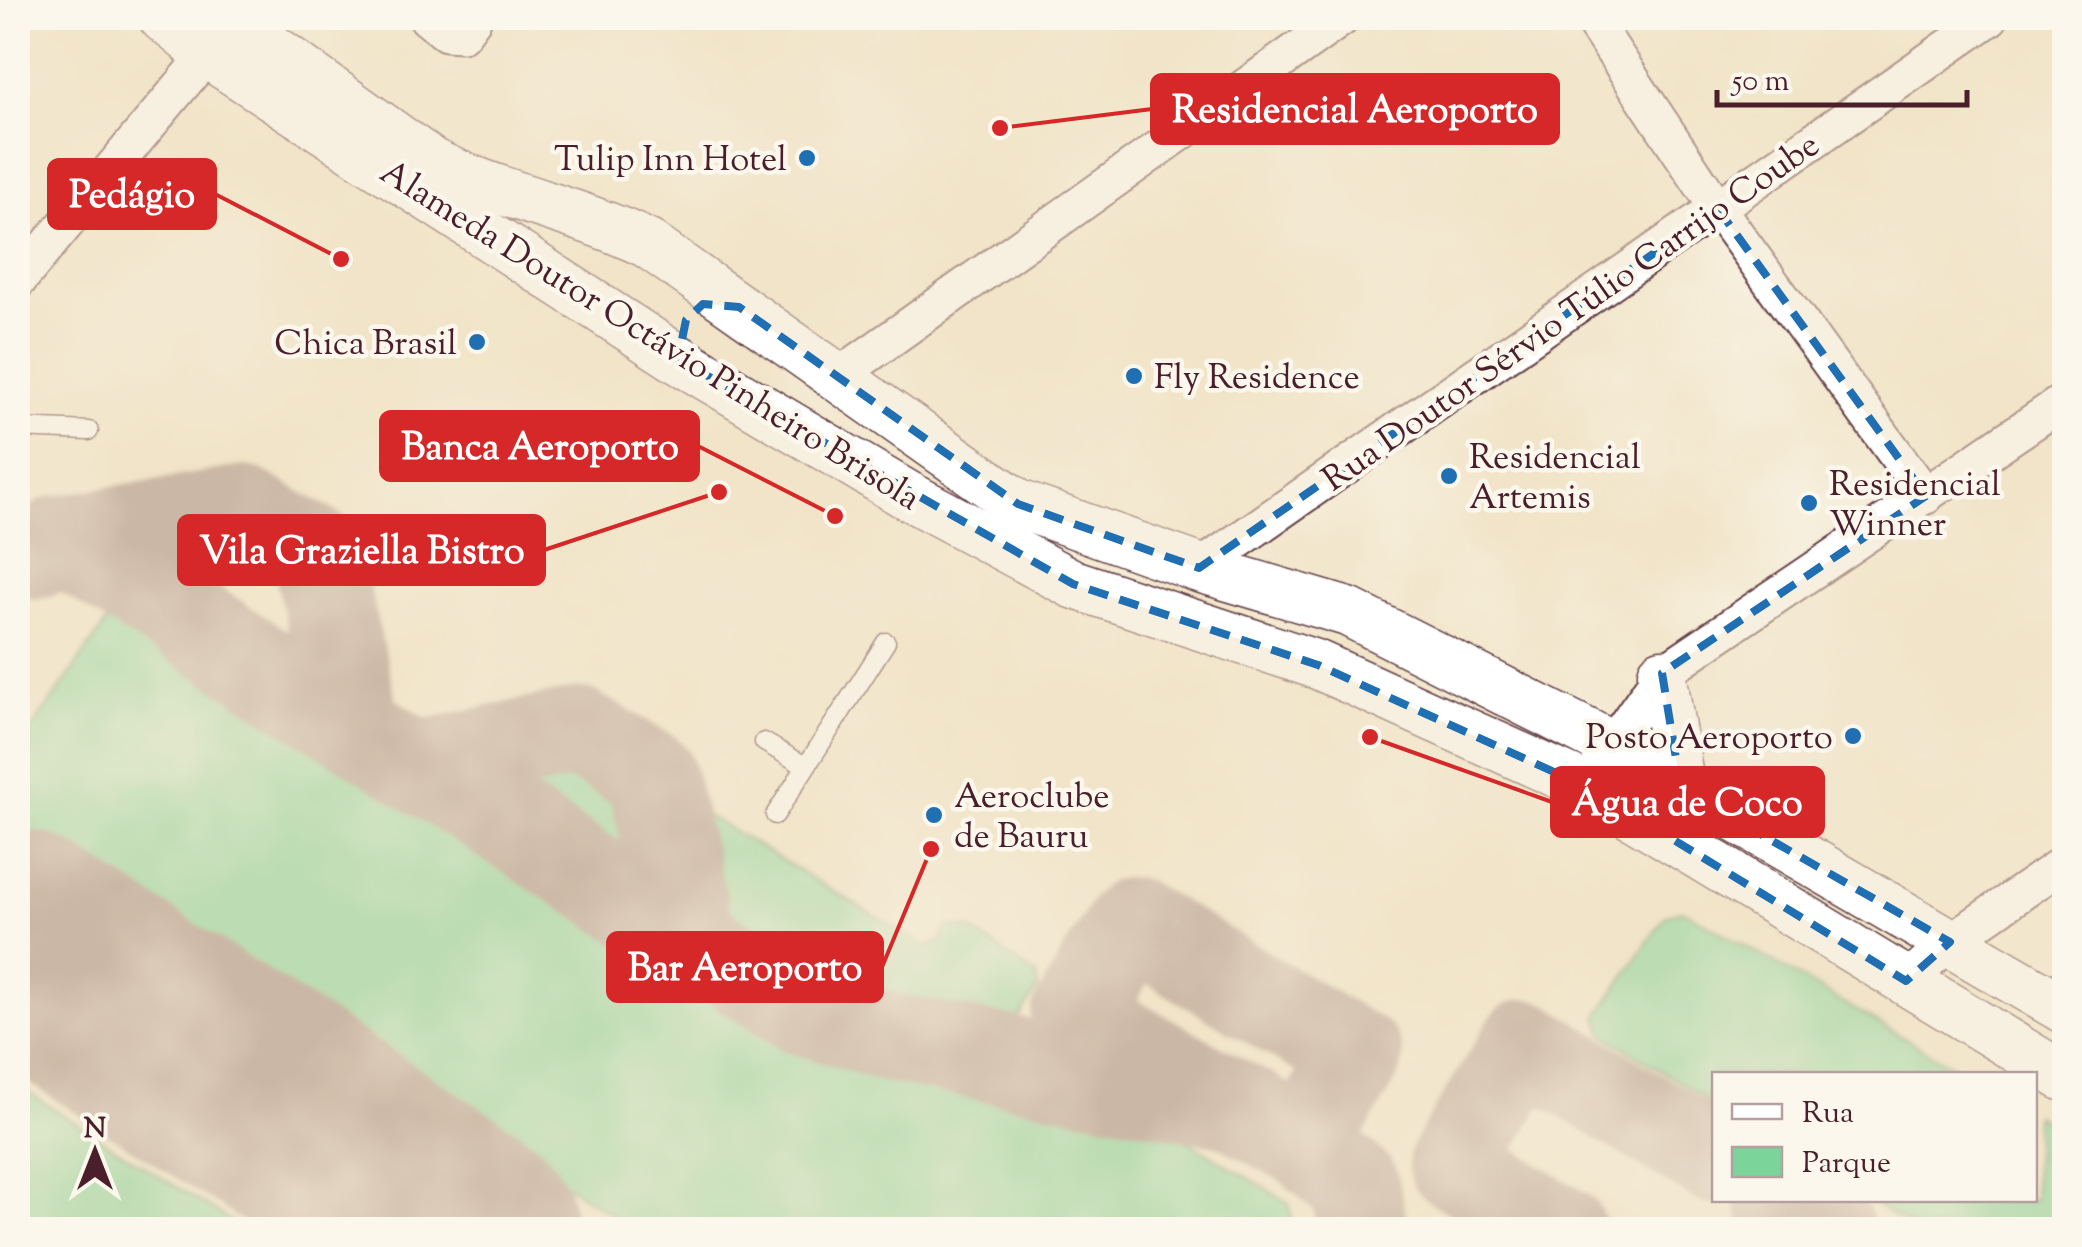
<svg xmlns="http://www.w3.org/2000/svg" width="2082" height="1247" font-family="'Sorts Mill Goudy',serif">
  <style>
    .green { fill: #7bd499; stroke: #627a62; stroke-width: 2.5 }
    .lines { fill: none; stroke-linecap: round; stroke-linejoin: round }
    .taxiway { stroke: #9e827a; stroke-width: 90 }
    .runway { stroke: #9e827a; stroke-width: 225 }
    .lane-casing { stroke: #633d43; stroke-width: 21 }
    .street-casing { stroke: #633d43; stroke-width: 39 }
    .secondary-casing { stroke: #633d43; stroke-width: 51 }
    .lane { stroke: #fff; stroke-width: 18 }
    .street { stroke: #fff; stroke-width: 35 }
    .secondary { stroke: #fff; stroke-width: 48 }
    .marked { fill: none; stroke: #1f6fb2; stroke-width: 8; stroke-dasharray: 20 12; stroke-linejoin: round }
    .poi-dot { fill: #1f6fb2; stroke: #fbf7ec; stroke-width: 4 }
    .labels { text-anchor: middle; stroke-width: 9; stroke-linejoin: round; paint-order: stroke }
    .poi-label { font-size: 35px; fill: #4a1f2b; stroke: #fbf7ec; text-anchor: start }
    .street-label { font-size: 35px; fill: #4a1f2b; stroke: #fbf7ec }
    .leader { fill: none; stroke: #d62828; stroke-width: 4 }
    .callout-dot { fill: #d62828; stroke: #fbf7ec; stroke-width: 4 }
    .callout { fill: #d62828; stroke: #d62828; stroke-width: 4 }
    .callout-label { font-size: 38px; text-anchor: middle; font-weight: bold; fill: #fff }
  </style>
  <rect width="100%" height="100%" fill="#fbf7ec"/>
  <filter id="ink" filterUnits="userSpaceOnUse"><feTurbulence type="fractalNoise" baseFrequency=".01" numOctaves="2"/><feDisplacementMap in="SourceGraphic" scale="20" xChannelSelector="R" yChannelSelector="G"/><feConvolveMatrix kernelMatrix="1 2 1 2 8 2 1 2 1" color-interpolation-filters="sRGB"/></filter>
  <filter id="wash" filterUnits="userSpaceOnUse"><feTurbulence type="fractalNoise" baseFrequency=".0048" numOctaves="4" result="noise"/><feDisplacementMap in="SourceGraphic" scale="40" xChannelSelector="R" yChannelSelector="G"/><feGaussianBlur stdDeviation="2.25" result="paint"/><feColorMatrix in="noise" values="0 0 0 0 0 0 0 0 0 0 0 0 0 0 0 0 0 1.4 0 .05"/><feComposite in="paint" operator="in"/></filter>
  <g filter="url(#wash)">
    <rect width="100%" height="100%" fill="#f1e4c8"/>
    <g class="green">
      <path d="M131,604L808,1043L1147,1116L1289,1203L1293,1229H634L18,833V749L113,613Z"/>
      <path d="M575,744L626,767L632,776L653,894L645,898L468,778L471,767Z"/>
      <path d="M692,815H706L927,947L941,942L947,926L970,929L1036,975L1038,988L1008,1035L993,1038L895,1021L832,1004L723,942L709,927L679,823Z"/>
      <path d="M1683,910L1966,1074H1714V1104L1603,1034L1598,1016L1666,915Z"/>
      <path d="M18,1086L243,1229H18Z"/>
      <path d="M2035,1115L2064,1132V1229H1915L1867,1200H2034Z"/>
    </g>
    <g class="lines">
      <g class="taxiway">
        <path d="M61,540L244,511L315,551L357,728"/>
        <path d="M36,554L61,540L803,1010L895,1039L1234,1104"/>
        <path d="M417,766L579,733L650,774L692,940"/>
        <path d="M1131,922L1358,1057L1306,1144L1076,1017Z"/>
        <path d="M1306,1144L1355,1187L1363,1230"/>
        <path d="M1780,1200L1829,1230"/>
        <path d="M1561,1230L1453,1164L1526,1044L1714,1159"/>
      </g>
      <path class="runway" d="M18,942L463,1230"/>
    </g>
  </g>
  <g filter="url(#ink)">
    <g class="lines">
      <defs>
        <g id="lane">
          <path d="M18,428L89,431"/>
          <path d="M764,742L805,766"/>
          <path d="M775,815L886,642"/>
        </g>
        <g id="street">
          <path d="M427,18L446,33L462,34L474,18"/>
          <path d="M1591,18L1718,209L1926,496"/>
          <path d="M18,281L222,37"/>
          <path d="M837,377L1342,18"/>
          <path d="M1199,568L1990,18"/>
          <path d="M1600,762L1662,673L2064,401"/>
          <path d="M1906,981L1950,942L2064,863"/>
        </g>
        <g id="secondary">
          <path d="M163,18L209,55L678,359L907,495L1073,584L1318,665L1585,786L2064,1077"/>
          <path d="M230,18L431,162C500,196 578,210 648,244L1018,504L1199,568L1348,612L1611,745L2064,1009"/>
          <path d="M1662,673L1681,789"/>
        </g>
      </defs>
      <use href="#lane" class="lane-casing"/>
      <use href="#street" class="street-casing"/>
      <use href="#secondary" class="secondary-casing"/>
      <use href="#lane" class="lane"/>
      <use href="#street" class="street"/>
      <use href="#secondary" class="secondary"/>
    </g>
  </g>
  <path d="M0 0H2082V1247H0ZM1718,209L1926,496L1662,673L1681,789L1950,942L1906,981L1585,786L1318,665L1073,584L678,359L686,320L703,304L739,307L1018,504L1199,568Z" fill="#f1e4c8" fill-opacity=".55" fill-rule="evenodd"/>
  <path class="marked" d="M1718,209L1926,496L1662,673L1681,789L1950,942L1906,981L1585,786L1318,665L1073,584L678,359L686,320L703,304L739,307L1018,504L1199,568Z"/>
  <g class="poi-dot">
    <circle cx="807" cy="158" r="10"/>
    <circle cx="477" cy="342" r="10"/>
    <circle cx="1134" cy="376" r="10"/>
    <circle cx="1449" cy="476" r="10"/>
    <circle cx="1809" cy="503" r="10"/>
    <circle cx="1853" cy="736" r="10"/>
    <circle cx="934" cy="815" r="10"/>
  </g>
  <g class="labels">
    <g class="poi-label">
      <text x="787" y="170" text-anchor="end">Tulip Inn Hotel</text>
      <text x="457" y="354" text-anchor="end">Chica Brasil</text>
      <text x="1154" y="388">Fly Residence</text>
      <text x="1469" y="468">Residencial<tspan x="1469" dy="40">Artemis</tspan></text>
      <text x="1829" y="495">Residencial<tspan x="1829" dy="40">Winner</tspan></text>
      <text x="1833" y="748" text-anchor="end">Posto Aeroporto</text>
      <text x="954" y="807">Aeroclube<tspan x="954" dy="40">de Bauru</tspan></text>
    </g>
    <g class="street-label">
      <text transform="translate(1570 311) rotate(-35)" y="12">Rua Doutor Sérvio Túlio Carrijo Coube</text>
      <text transform="translate(651 334) rotate(32)" y="12">Alameda Doutor Octávio Pinheiro Brisola</text>
    </g>
  </g>
  <path class="leader" d="M1000 128L1152 109M341 259L215 194M835 516L698 446M719 492L544 550M1370 737L1552 802M931 849L882 967"/>
  <g class="callout-dot">
    <circle cx="1000" cy="128" r="10"/>
    <circle cx="341" cy="259" r="10"/>
    <circle cx="835" cy="516" r="10"/>
    <circle cx="719" cy="492" r="10"/>
    <circle cx="1370" cy="737" r="10"/>
    <circle cx="931" cy="849" r="10"/>
  </g>
  <g class="callout">
    <rect x="1152" y="75" width="406" height="68" rx="10"/>
    <rect x="49" y="160" width="166" height="68" rx="10"/>
    <rect x="381" y="412" width="317" height="68" rx="10"/>
    <rect x="179" y="516" width="365" height="68" rx="10"/>
    <rect x="1552" y="768" width="271" height="68" rx="10"/>
    <rect x="608" y="933" width="274" height="68" rx="10"/>
  </g>
  <g class="callout-label">
    <text x="1355" y="122">Residencial Aeroporto</text>
    <text x="132" y="207">Pedágio</text>
    <text x="540" y="459">Banca Aeroporto</text>
    <text x="362" y="563">Vila Graziella Bistro</text>
    <text x="1687" y="815">Água de Coco</text>
    <text x="745" y="980">Bar Aeroporto</text>
  </g>
  <rect width="2082" height="1247" fill="none" stroke="#fbf7ec" stroke-width="60"/>
  <rect x="1712" y="1072" width="325" height="130" fill="#fbf7ec" stroke="#b4a19f" stroke-width="2.5"/>
  <rect x="1732" y="1104" width="50" height="15" fill="#ffffff" stroke="#b4a19f" stroke-width="2.5"/>
  <text x="1802" y="1122" font-size="30" fill="#4a1f2b">Rua</text>
  <rect x="1732" y="1147" width="50" height="30" fill="#7bd499" stroke="#b4a19f" stroke-width="2.5"/>
  <text x="1802" y="1172" font-size="30" fill="#4a1f2b">Parque</text>
  <g transform="translate(95 1152)" stroke="#fbf7ec" stroke-width="8" paint-order="stroke">
  <path d="M0-8L18 38L0 25L-18 38Z" fill="#4a1f2b"/>
  <text y="-15" font-size="28" font-weight="bold" text-anchor="middle" fill="#4a1f2b">N</text>
  </g>
  <path d="M1717 90v15h250v-15" fill="none" stroke="#4a1f2b" stroke-width="5"/>
  <text x="1732" y="90" font-size="30" fill="#4a1f2b" stroke="#fbf7ec" stroke-width="8" paint-order="stroke">50 m</text>
</svg>
